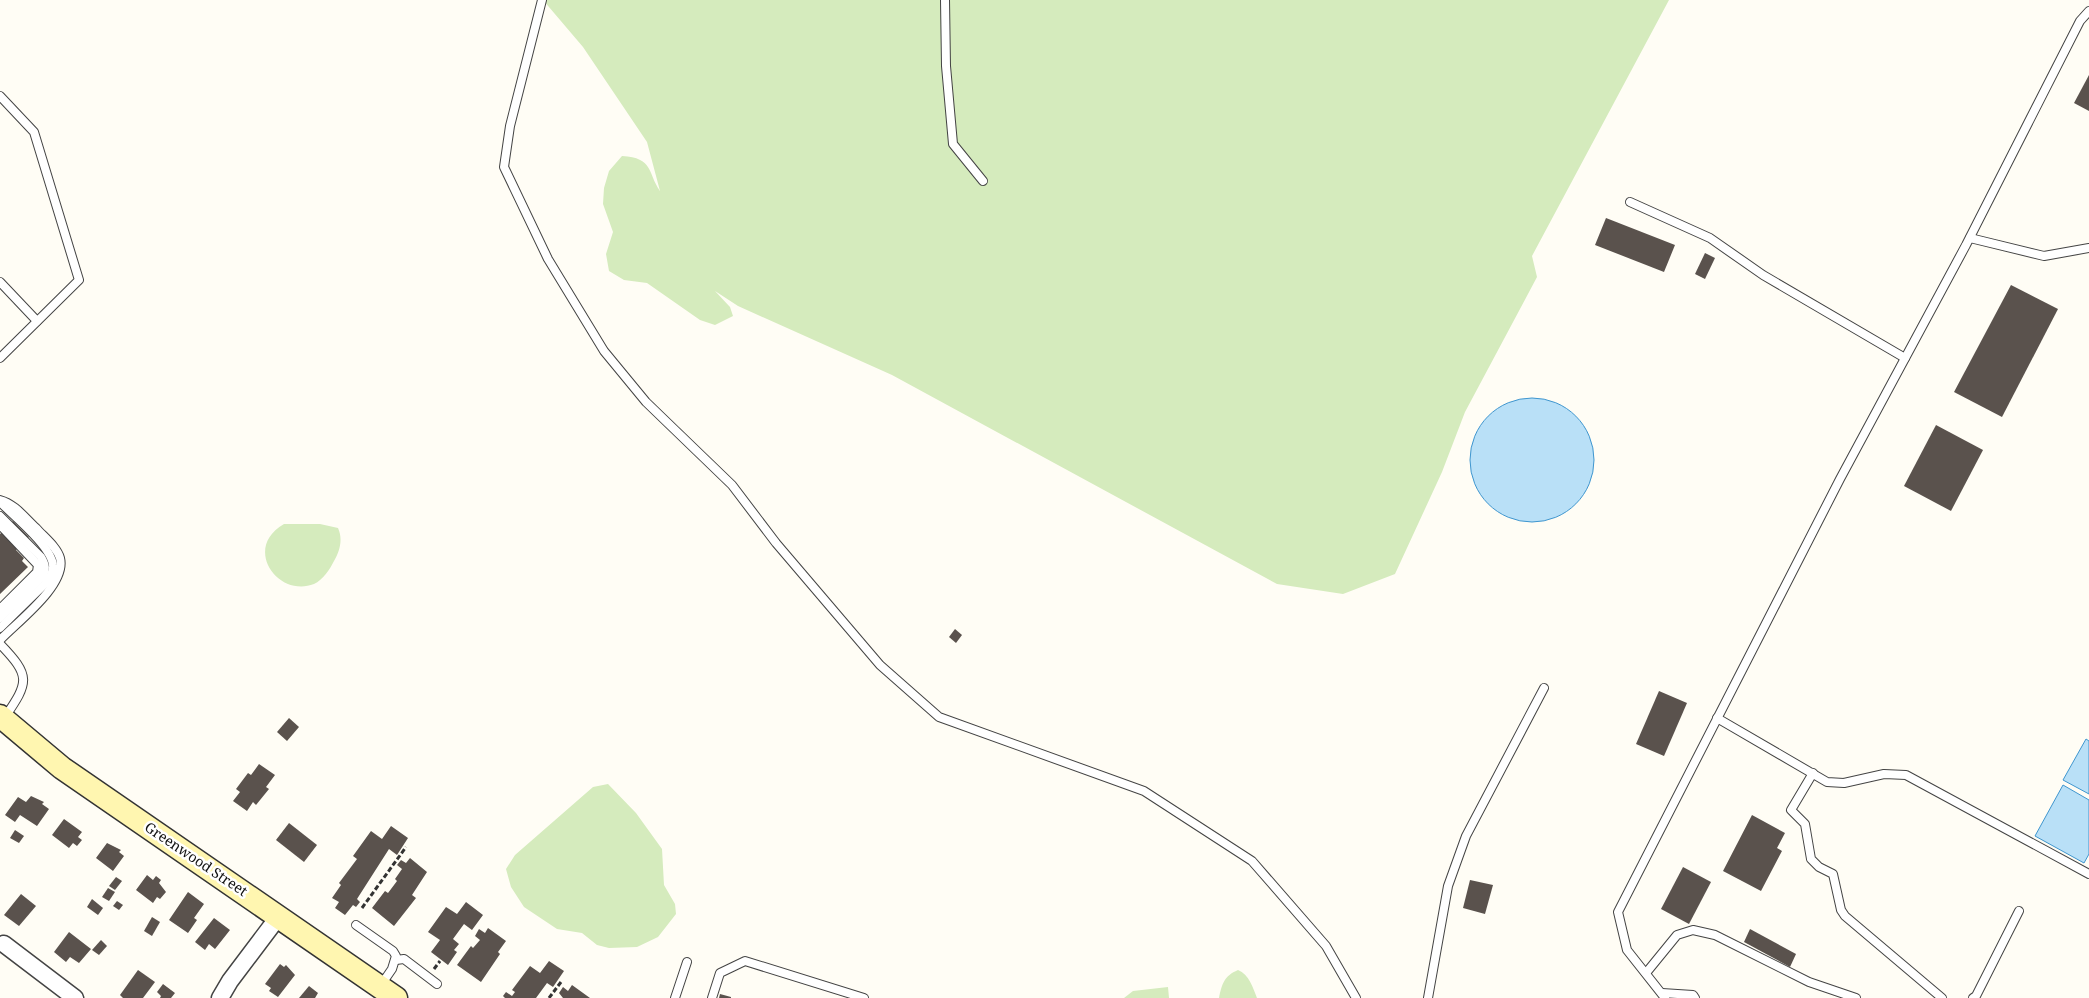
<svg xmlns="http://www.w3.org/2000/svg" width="2089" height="998" font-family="'Noto Serif',serif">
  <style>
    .green { fill: #d5ebbd }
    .water { fill: #b9e0f7; stroke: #3f96cf }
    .building { fill: #5a524d }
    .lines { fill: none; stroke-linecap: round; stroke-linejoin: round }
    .lane-casing { stroke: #444; stroke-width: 10 }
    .street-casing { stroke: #444; stroke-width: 19 }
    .secondary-casing { stroke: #333; stroke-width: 25 }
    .path { stroke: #333; stroke-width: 3; stroke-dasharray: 5 2.5; stroke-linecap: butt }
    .lane { stroke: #fff; stroke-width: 8 }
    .street { stroke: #fff; stroke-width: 16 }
    .secondary { stroke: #fff6b0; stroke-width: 22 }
    .labels { text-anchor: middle; stroke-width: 5; stroke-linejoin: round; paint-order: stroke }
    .street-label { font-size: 14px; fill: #111; stroke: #fff }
  </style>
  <rect width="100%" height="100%" fill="#fffdf5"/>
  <g class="green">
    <path d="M543,0H1669L1532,256L1537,277L1465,412L1442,472L1395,574L1343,594L1277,584L892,375L738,306L715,291L730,307L733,316L715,325L700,320L647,283L624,280L609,271L606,254L613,232L603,204L604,188L609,171L622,156C654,158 647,172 660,191L647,142L583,47Z"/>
    <path d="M284,524H320L338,528C343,539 340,551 334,561C330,569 323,580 314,584C278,598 242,548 284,524Z"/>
    <path d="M608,784L636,813L662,849L664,885L675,904L676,914L658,937L637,947L609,948L597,945L582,933L557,929L524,907L511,887L506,869L515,855L593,787Z"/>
    <path d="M1238,970C1249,974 1253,988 1257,998H1219C1222,984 1224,976 1238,970Z"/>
    <path d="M1168,987L1169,998H1124L1133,991Z"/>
  </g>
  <g class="water">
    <circle cx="1532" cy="460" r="62"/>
    <path d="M2086,739L2089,741V794L2063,780Z"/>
    <path d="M2063,785L2089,800V854L2084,863L2035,836Z"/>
  </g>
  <g class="building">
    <path d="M2089,75V111L2074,103Z"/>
    <path d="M1606,218L1675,245L1664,272L1595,245Z"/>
    <path d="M1705,253L1715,258L1705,279L1695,274Z"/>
    <path d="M2011,285L2058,309L2002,417L1954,392Z"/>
    <path d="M1936,425L1983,450L1951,511L1904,486Z"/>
    <path d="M13,521L29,537L16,550L24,558L22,561L28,567L0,594V534Z"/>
    <path d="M955,629L962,635L956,643L949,637Z"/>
    <path d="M1659,691L1687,703L1664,756L1636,744Z"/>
    <path d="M289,718L299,727L287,741L277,732Z"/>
    <path d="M259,764L275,775L266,787L269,789L256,805L253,802L247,811L233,801L240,792L236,789L248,773L251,775Z"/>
    <path d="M31,796L44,802L42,804L49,809L37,826L20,815L15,822L5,815L18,797L26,802Z"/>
    <path d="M1752,815L1785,833L1777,848L1782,851L1761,891L1723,871Z"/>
    <path d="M64,819L82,832L78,837L82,840L77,846L73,843L69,848L52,835Z"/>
    <path d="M289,823L317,845L304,862L276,840Z"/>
    <path d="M391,826L408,838L397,855L389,849L357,899L360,902L356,907L353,905L345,915L335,908L339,902L332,898L341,885L339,883L357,859L353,856L371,831L382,839Z"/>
    <path d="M15,830L24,836L19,843L10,838Z"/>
    <path d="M107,843L121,850L119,852L124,856L113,871L96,858Z"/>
    <path d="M410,858L427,872L412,895L416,898L394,926L372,908L385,891L388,893L397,881L395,879L402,869L397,865L401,860L406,863Z"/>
    <path d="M1683,867L1711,882L1689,924L1661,909Z"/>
    <path d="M147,875L153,880L156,876L161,880L159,883L166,892L160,899L157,897L153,903L136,890Z"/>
    <path d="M116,877L122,881L115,890L109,886Z"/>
    <path d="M1470,880L1493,885L1485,914L1463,908Z"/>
    <path d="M108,888L115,892L109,901L102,897Z"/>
    <path d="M188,892L204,904L194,918L197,920L188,933L169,920Z"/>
    <path d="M21,894L36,906L19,926L4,915Z"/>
    <path d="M92,899L103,908L98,915L87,907Z"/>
    <path d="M117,901L123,905L119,910L113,906Z"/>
    <path d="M466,902L483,915L472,930L464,924L453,939L459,944L454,950L457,952L448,965L431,952L440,940L428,932L446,907L457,914Z"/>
    <path d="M152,917L160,922L152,936L144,931Z"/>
    <path d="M214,918L230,930L215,949L209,944L205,950L195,942Z"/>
    <path d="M488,928L506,941L498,952L500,954L481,982L457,965L471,946L473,948L480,940L475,936L479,929L485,933Z"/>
    <path d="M1750,929L1796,954L1790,967L1744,942Z"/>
    <path d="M69,932L91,949L79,963L70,957L66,962L54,952Z"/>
    <path d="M101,940L107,946L99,955L92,950Z"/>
    <path d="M549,961L564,971L553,987L547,983L536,998H505L503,996L506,992L512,996L515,992L512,990L530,966L540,973Z"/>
    <path d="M280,964L284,967L286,965L295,975L278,997L269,991L271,988L265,984Z"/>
    <path d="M138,970L155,982L143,998H123L120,995Z"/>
    <path d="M163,984L175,993L171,998H160L161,996L157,992Z"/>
    <path d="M572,985L590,998H563L559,993L563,987L568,991Z"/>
    <path d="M309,986L318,993L315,998H299Z"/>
    <path d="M720,994L731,997V998H719Z"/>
  </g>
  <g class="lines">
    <defs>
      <g id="lane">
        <path d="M542,0L510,126L504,167L548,259L604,351L646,402L732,485L776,543L880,665L939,717L1144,791L1252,861L1326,946L1356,998"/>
        <path d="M945,0L946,66L953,144L983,181"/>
        <path d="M0,96L34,132L79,280L0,358"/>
        <path d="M1630,202L1710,238L1763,275L1905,358"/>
        <path d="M1970,238L2044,256L2089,248"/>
        <path d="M0,282L37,321"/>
        <path d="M0,500C15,504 25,518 36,528C44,537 57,547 60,558C67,585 17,622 0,640"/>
        <path d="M0,502C14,516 51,546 53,565C54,572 50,577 46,583L0,628"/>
        <path d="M0,516L41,557C46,565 46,569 42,577L0,618"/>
        <path d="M0,525L38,565L37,572L0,609"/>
        <path d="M0,644C31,676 29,682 5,717"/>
        <path d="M1717,718L1827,782L1844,783L1884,774L1906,775L2089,874"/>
        <path d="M1813,773L1791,810L1805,824L1811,859L1819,867L1833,874L1841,910L1845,916L1942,998"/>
        <path d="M356,925L393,951L396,956L392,969L381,985"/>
        <path d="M396,960L404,959L437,984"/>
        <path d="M1646,973L1677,935L1693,930L1715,935L1809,982L1856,998"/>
        <path d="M1662,993L1693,995L1695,998"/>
        <path d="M675,998L687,962"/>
        <path d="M712,998L720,973L745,961L864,998"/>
        <path d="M1428,998L1448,886L1466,836L1544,688"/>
        <path d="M1665,998L1627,950L1618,912L1840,479L1966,245L2080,21L2089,11"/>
        <path d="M1973,998L1976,996L2019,911"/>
      </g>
      <g id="street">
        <path d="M4,944L75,998"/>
        <path d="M220,998L230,981L279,916"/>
      </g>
      <path id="secondary" d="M0,716L62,768L396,998"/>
    </defs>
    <use href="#lane" class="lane-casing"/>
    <use href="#street" class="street-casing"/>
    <use href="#secondary" class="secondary-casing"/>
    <g class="path">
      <path d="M362,908L406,847"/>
      <path d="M434,969L440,961"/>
      <path d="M549,998L561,982"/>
    </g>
    <use href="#lane" class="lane"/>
    <use href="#street" class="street"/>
    <use href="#secondary" class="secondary"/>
  </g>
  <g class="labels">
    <g class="street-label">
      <text transform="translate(196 859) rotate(34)" y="5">Greenwood Street</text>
    </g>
  </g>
</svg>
